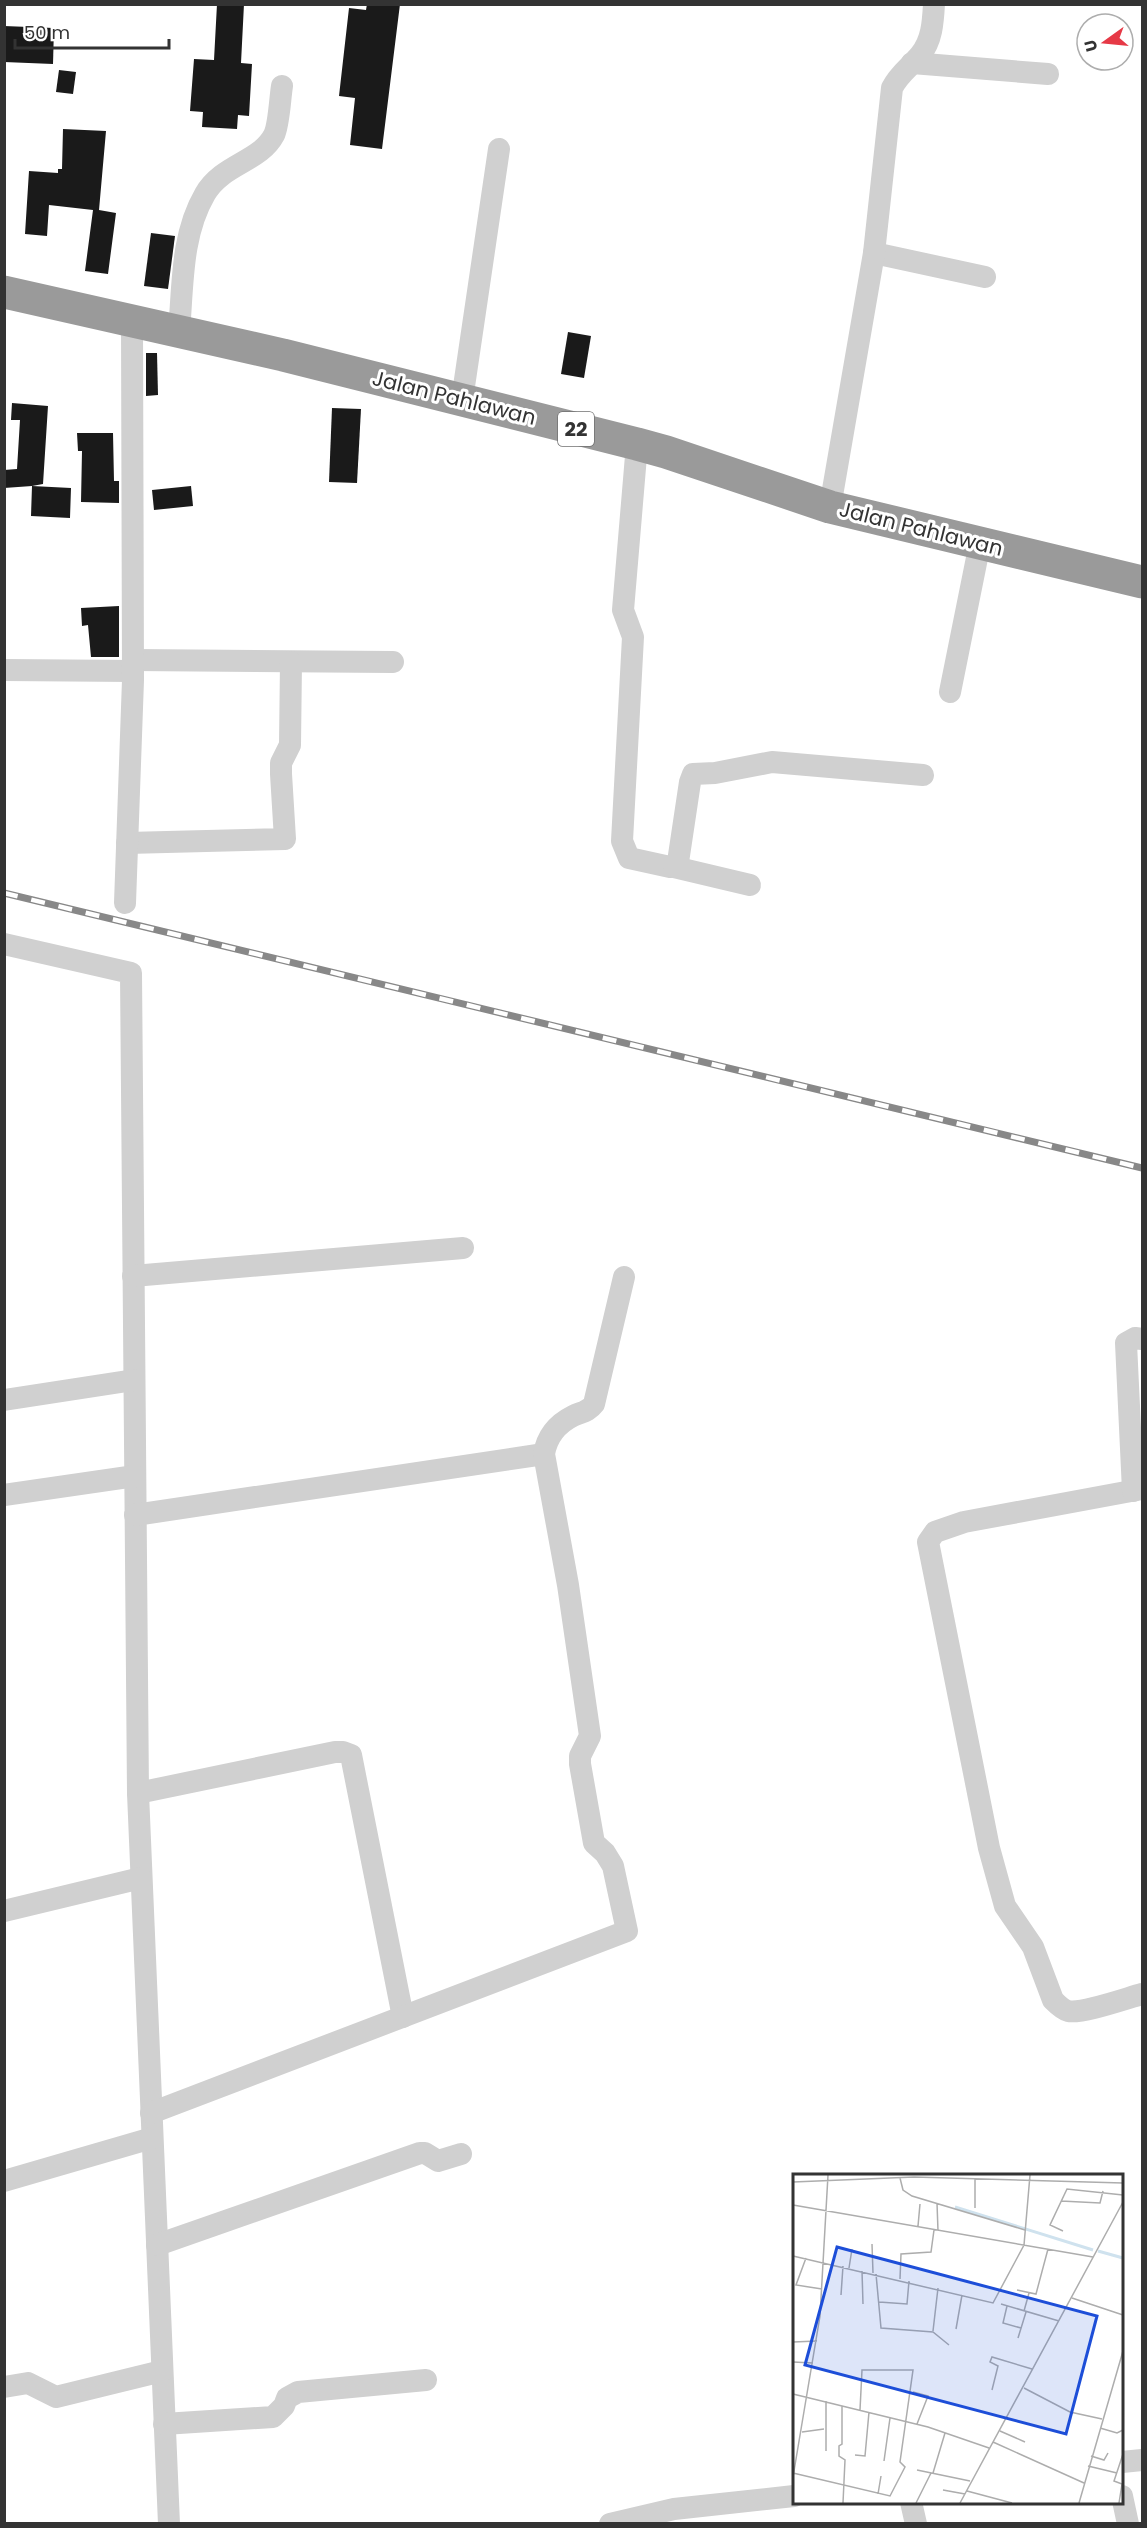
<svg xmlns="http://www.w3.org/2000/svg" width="1147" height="2528" font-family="Poppins,sans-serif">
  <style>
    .building { fill: #1a1a1a }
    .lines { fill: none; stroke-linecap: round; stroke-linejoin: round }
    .minor { stroke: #d0d0d0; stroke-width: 22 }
    .highway { stroke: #9a9a9a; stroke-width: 33 }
    .rail-casing { stroke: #888; stroke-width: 7 }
    .rail { stroke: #fff; stroke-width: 4.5; stroke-dasharray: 14; stroke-linecap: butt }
    .labels { text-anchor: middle; stroke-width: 6; stroke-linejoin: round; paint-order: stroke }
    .shield { fill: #fff; stroke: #707070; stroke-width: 1.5 }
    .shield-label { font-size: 20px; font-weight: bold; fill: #333 }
    .street-label { font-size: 21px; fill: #333; stroke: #fff }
    .inset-river { fill: none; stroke: #cfe2ee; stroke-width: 3 }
    .inset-road { fill: none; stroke: #adadad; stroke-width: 1.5 }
    .view { fill: #1d4ed8; fill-opacity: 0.15; stroke: #1d4ed8; stroke-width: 3 }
    .inset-edge { fill: none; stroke: #333; stroke-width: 3 }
  </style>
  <rect width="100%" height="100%" fill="#fff"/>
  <g class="building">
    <path d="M217,4H244L241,63L252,64L249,116L238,115L237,129L202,127L203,112L190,111L194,59L214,60Z"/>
    <path d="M367,4H400L382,149L350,145L355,98L339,96L349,8L366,10Z"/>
    <path d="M4,26L54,28L53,64L4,62Z"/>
    <path d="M59,70L76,72L73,94L56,92Z"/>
    <path d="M63,129L106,131L99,210L116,213L108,274L85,271L93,210L49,205L47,236L25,234L29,171L58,173V169H62Z"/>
    <path d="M151,233L175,236L168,289L144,286Z"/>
    <path d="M568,332L591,336L584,378L561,374Z"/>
    <path d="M146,353H157L158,395L146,396Z"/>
    <path d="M12,403L48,406L43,484L32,486L71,488L70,518L31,516L32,486L4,488V470L17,469L20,420H11Z"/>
    <path d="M332,408L361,409L357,483L329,482Z"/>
    <path d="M77,433H113L114,481H119V503L81,502L82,451H78Z"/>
    <path d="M191,486L193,506L154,510L152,490Z"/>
    <path d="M119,606V657H91L88,625L82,626L81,608Z"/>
  </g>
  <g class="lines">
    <g class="minor">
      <path d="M912,63L1048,74"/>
      <path d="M874,253L985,277"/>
      <path d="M179,332C183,285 181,235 205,194C222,164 260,162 274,135C279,125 280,98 282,86"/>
      <path d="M462,400L499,149"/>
      <path d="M637,444L623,610L633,637L622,841L629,858L670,867H674L678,862L690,782L693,774L715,773L772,762L923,775"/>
      <path d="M830,507L874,253L892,88C899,74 910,67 920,55C932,41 933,22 934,4"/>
      <path d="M133,660L393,662"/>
      <path d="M4,670L133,671"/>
      <path d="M950,692L980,543"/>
      <path d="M127,843L285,839L281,774V763L290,745L291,662"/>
      <path d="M674,867L750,885"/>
      <path d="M125,903L133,680L132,322"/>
      <path d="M4,944L131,973L138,1793L169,2524"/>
      <path d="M133,1276L463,1248"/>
      <path d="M4,1400L134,1380"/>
      <path d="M1142,1489L964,1522L935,1532L928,1542L989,1848L1005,1906L1033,1947L1053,2000C1057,2004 1063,2010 1068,2011C1082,2014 1127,1998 1142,1994"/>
      <path d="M1133,1491L1126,1343L1135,1338L1142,1339"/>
      <path d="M4,1495L135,1476"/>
      <path d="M135,1515L544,1454"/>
      <path d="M138,1793L335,1752H343L351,1755L403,2017"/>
      <path d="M4,1911L141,1878"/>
      <path d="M151,2113L627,1931L613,1866L605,1853L594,1843L580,1764V1756L590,1736L568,1585L544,1454C547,1436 557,1424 573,1416C581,1412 588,1412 594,1404L624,1277"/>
      <path d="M4,2181L152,2138"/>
      <path d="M157,2245L420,2153H425L438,2161L461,2154"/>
      <path d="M4,2387L28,2383L56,2397L162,2371"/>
      <path d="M164,2424L273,2417L284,2406L287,2398L298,2392L426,2380"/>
      <path d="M1122,2462L1142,2460"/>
      <path d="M1122,2496L1128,2524"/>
      <path d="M911,2502L916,2524"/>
      <path d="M610,2524L674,2509L794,2496"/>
    </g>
    <path class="highway" d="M4,292L283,355L637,444L666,452L830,507L1142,582"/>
    <defs>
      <path id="rail" d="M4,893L1142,1168"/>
    </defs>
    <use href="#rail" class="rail-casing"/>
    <use href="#rail" class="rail"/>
  </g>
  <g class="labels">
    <rect class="shield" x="558" y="412" width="36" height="34" rx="4.5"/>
    <g class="shield-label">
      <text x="576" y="436">22</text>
    </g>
    <g class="street-label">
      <text transform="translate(454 398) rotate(14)" y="7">Jalan Pahlawan</text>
      <text transform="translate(921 529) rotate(14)" y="7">Jalan Pahlawan</text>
    </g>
  </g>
  <g transform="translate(793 2174)">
    <rect width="330" height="330" fill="#fff"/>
    <path class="inset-river" d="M162,33L300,76M305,77L330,84"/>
    <path class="inset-road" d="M107,4L110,16L119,22L232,56M182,5V34M0,8L121,3L330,9M268,27L307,29L310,17M144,29L145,57M0,31L300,83M125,52L127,30M270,57L257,51L274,15L330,21M79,70L80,99M0,82L200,129L231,71L237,1M13,84L3,111L29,115M56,94L59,75M69,97L70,130M83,100L88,154L140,158L156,171M107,105L108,80L138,78L141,56M224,116L243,120L255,75M48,121L50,92M279,124L330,141M86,128L114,130L116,107M208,130L266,147M214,132L210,149L228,154M231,137L236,119M163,155L169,121M140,157L145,114M225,164L233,138M0,168L24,167M0,188L20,189M231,214L277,238L309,245M199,216L205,192L197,188L199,183L239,195M120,218L135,222L124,250M0,220L135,253L196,274M33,227V277M49,232V270L46,272V282L52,286L50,329M307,254L324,259L330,256M207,257L232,268M9,258L31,255M200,268L291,309M62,281L72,282L76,238M298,282L311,286L315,279M91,287L97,244M295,292L324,299M124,296L177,307M0,299L97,322L112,293L107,288L120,196H69L67,236M140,299L152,259M0,303L27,142L35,1M150,316L172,320M174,317L219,329M85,320L88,302M123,329L138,299M167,329L330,28M286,329L330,177M326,329L329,310L321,307L330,280"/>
    <path class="view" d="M44,73L304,142L273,260L12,191Z"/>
    <rect width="330" height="330" class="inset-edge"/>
  </g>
  <rect width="1147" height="2528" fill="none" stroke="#333333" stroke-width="12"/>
  <g transform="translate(1105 42) rotate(255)"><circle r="28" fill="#ffffff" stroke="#adadad" stroke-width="1.5"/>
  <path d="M0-4.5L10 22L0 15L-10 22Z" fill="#e63946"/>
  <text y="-9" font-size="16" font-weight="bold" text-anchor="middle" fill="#333333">U</text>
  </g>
  <path d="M15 39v9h154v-9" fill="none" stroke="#333333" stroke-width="3"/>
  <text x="24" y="39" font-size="18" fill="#333333" stroke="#ffffff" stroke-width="4.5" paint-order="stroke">50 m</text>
</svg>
